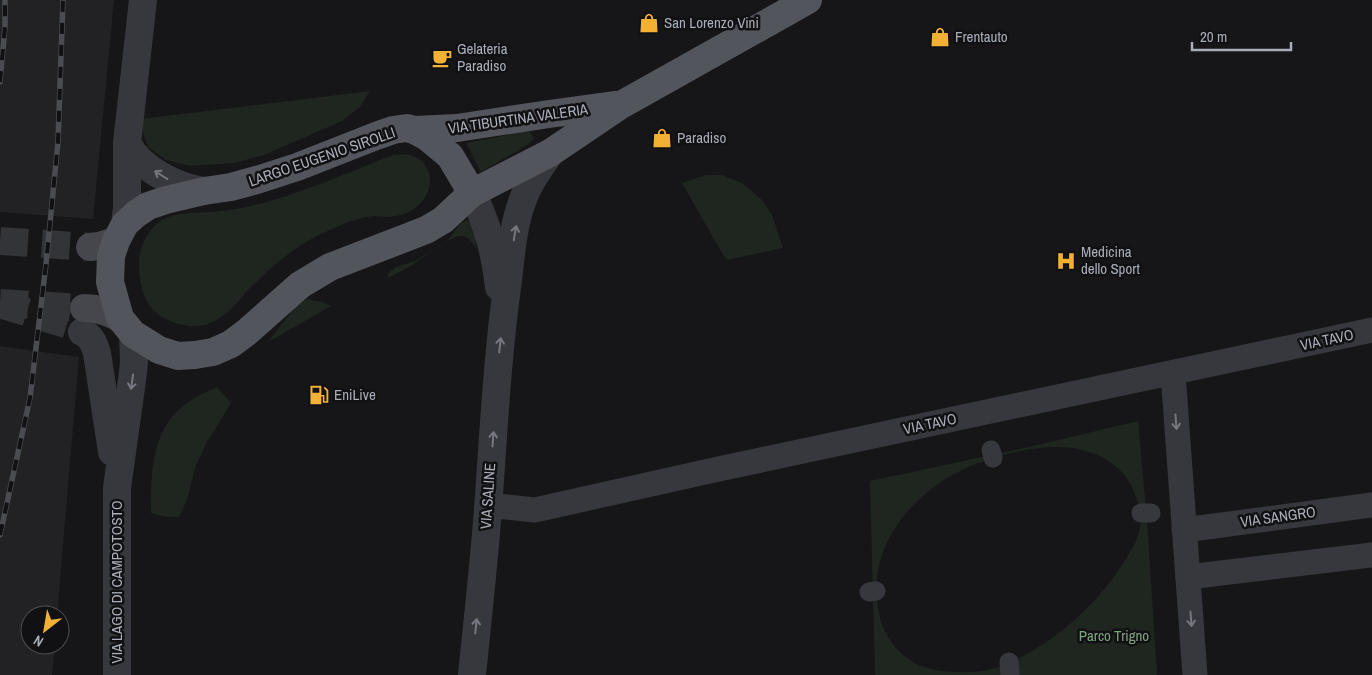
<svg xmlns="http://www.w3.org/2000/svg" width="1372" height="675" font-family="'Archivo Narrow',sans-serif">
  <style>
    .built { fill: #222225 }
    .green { fill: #1e261f; fill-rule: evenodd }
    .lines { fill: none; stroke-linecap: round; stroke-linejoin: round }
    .tertiary-tunnel { stroke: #333438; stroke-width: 28; stroke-dasharray: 28 14; stroke-linecap: butt }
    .secondary-tunnel { stroke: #333438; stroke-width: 28; stroke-dasharray: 28 14; stroke-linecap: butt }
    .pedestrian { stroke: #37383d; stroke-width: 19 }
    .minor { stroke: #37383d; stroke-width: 25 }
    .tertiary { stroke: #37383d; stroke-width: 28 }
    .secondary { stroke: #45474d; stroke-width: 28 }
    .primary { stroke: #53555c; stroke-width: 28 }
    .rail-casing { stroke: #4a4c52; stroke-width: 5.5 }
    .rail { stroke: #111113; stroke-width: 4; stroke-dasharray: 11; stroke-linecap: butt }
    .oneway { stroke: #757881 }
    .labels { text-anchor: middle; stroke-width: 5; stroke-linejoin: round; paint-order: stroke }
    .poi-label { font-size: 15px; fill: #a8adb8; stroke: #111113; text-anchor: start }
    .street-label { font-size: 15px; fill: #a8adb8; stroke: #111113 }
    .park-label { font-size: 15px; fill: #7fa381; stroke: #111113 }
  </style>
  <rect width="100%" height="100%" fill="#161618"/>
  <g class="built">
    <path d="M0,0H114L93,219L0,212Z"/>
    <path d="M0,346L79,357L57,615H30V645H55L52,675H0Z"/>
  </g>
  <g class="green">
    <path d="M370,91L360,107L342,121L264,155L234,163L190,166L166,160L148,147L143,133L141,119Z"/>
    <path d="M523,132H530L534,139L527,145L481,172L466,143Z"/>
    <path d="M404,154C408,155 412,155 415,157C432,164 434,185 424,199C414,212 401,217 385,217C381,217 377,216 374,216C354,218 334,228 317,236C293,248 273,266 254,284C247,290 242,297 236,304C216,326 194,333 166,319C146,310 140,289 139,269C137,251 147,229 162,220C180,210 203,214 222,211C239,209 257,205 273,200C314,188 354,170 393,155Z"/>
    <path d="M706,175H722L742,183L762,200L772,215L783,248L726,260L682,183Z"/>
    <path d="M467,220C476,227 476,239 476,249C473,244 470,238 463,236C451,234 420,260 409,267C402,271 395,274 388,278V273L396,267L415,261L448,240L460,224L464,221Z"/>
    <path d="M308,299L322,302L331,306L268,342L298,303Z"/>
    <path d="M217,387L231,403L207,442L196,465L187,500L179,517H166L151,513C151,470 151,424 193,399C200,394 209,391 217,387Z"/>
    <path d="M1138,421L1147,520L1157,675H875L870,481L1029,447ZM1048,447C1059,447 1071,447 1082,450C1107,456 1126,470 1135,494C1139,505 1142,516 1140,528C1138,540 1130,552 1124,562C1094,609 1048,649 996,668C977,674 946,673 927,668C902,660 884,639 879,613C865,549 910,494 966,468C992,456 1019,450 1048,447Z"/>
  </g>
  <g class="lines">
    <path class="tertiary-tunnel" d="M0,304L72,326L82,332"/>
    <g class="secondary-tunnel">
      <path d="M0,241L90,247"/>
      <path d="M0,303L84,308"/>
    </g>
    <g class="pedestrian">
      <path d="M991,450L993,458"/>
      <path d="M1141,513H1151"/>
      <path d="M869,592L876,591"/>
      <path d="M1009,662L1010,675"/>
    </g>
    <g class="minor">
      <path d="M1173,373L1195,675"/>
      <path d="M488,505L535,510L714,470L1372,330"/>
      <path d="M1184,530L1372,505"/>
      <path d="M1188,577L1372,555"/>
    </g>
    <g class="tertiary">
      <path d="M127,143C140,169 177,187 204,191"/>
      <path d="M472,193C488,225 495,253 499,287"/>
      <path d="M125,224L127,208V143L143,0"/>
      <path d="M82,332C91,336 94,343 97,353L112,452"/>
      <path d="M117,675V488L133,373L134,361L133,334"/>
      <path d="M472,675C478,615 485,555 489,495C494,423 498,351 508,280C511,254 513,227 522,202C528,184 539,169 550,153"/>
    </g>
    <g class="secondary">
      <path d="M90,247L99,246L116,241"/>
      <path d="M84,308C98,308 108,312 120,318"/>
    </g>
    <g class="primary">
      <path d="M414,130L457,128L549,114L616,105"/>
      <path d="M472,193L450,156L427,137L414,130L407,128L393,130L376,136L297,167L260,179L231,187L204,191L166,200L148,206L136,214L125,224L116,241L111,256L110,282L120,318L133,334L143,340L159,350L178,356L195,355L213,352L231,344L247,332L300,285L330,267L426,230L443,220L472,193L550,153L621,105L808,0"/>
    </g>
    <defs>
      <g id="rail">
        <path d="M0,82L5,27V0"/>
        <path d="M0,535L30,398L46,264L58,142L63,0"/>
      </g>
    </defs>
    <use href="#rail" class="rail-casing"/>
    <use href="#rail" class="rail"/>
  </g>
  <defs><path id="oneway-shaft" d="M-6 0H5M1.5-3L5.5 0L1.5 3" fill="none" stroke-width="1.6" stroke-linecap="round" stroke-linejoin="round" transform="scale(1.25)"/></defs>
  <g class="oneway">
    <use href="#oneway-shaft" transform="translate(161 175) rotate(-148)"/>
    <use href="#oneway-shaft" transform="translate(515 233) rotate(-80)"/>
    <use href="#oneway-shaft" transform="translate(500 345) rotate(-84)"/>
    <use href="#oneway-shaft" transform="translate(132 382) rotate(98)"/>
    <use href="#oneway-shaft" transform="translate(1176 422) rotate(86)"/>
    <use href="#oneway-shaft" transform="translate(493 439) rotate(-86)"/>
    <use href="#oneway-shaft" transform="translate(1191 619) rotate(86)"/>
    <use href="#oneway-shaft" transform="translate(476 626) rotate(-84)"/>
  </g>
  <defs>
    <symbol id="shop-bare" viewBox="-9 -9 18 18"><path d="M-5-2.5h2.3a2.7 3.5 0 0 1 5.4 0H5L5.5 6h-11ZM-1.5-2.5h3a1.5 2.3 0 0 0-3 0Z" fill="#f2b134" stroke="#111113" stroke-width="2.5" paint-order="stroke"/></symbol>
    <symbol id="cafe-bare" viewBox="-9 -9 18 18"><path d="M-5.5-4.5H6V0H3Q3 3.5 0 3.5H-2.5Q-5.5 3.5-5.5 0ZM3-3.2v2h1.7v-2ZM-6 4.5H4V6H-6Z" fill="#f2b134" stroke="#111113" stroke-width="2.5" paint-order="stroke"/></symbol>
    <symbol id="hospital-bare" viewBox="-9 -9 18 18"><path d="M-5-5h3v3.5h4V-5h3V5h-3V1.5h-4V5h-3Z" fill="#f2b134" stroke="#111113" stroke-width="2.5" paint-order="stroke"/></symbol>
    <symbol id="fuel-bare" viewBox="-9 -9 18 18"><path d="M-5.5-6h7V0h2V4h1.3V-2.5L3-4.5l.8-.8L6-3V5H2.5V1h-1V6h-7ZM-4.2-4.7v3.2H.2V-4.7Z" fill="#f2b134" stroke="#111113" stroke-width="2.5" paint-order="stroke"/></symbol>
  </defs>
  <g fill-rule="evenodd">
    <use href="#shop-bare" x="635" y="9" width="28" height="28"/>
    <use href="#shop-bare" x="926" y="23" width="28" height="28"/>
    <use href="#cafe-bare" x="428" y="44" width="28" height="28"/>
    <use href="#shop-bare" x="648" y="124" width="28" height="28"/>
    <use href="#hospital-bare" x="1052" y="247" width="28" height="28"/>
    <use href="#fuel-bare" x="305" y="381" width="28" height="28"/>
  </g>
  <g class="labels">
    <g class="poi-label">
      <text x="664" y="28">San Lorenzo Vini</text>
      <text x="955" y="42">Frentauto</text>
      <text x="457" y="54">Gelateria<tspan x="457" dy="17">Paradiso</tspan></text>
      <text x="677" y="143">Paradiso</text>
      <text x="1081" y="257">Medicina<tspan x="1081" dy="17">dello Sport</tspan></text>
      <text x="334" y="400">EniLive</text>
    </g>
    <g class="street-label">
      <text transform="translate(518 119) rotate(-8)" y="5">VIA TIBURTINA VALERIA</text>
      <text transform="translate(322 157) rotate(-19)" y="5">LARGO EUGENIO SIROLLI</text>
      <text transform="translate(1327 340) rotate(-12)" y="5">VIA TAVO</text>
      <text transform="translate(930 424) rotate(-12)" y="5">VIA TAVO</text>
      <text transform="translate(488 496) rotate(-86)" y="5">VIA SALINE</text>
      <text transform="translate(1278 517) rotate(-8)" y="5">VIA SANGRO</text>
      <text transform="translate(117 582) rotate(-90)" y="5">VIA LAGO DI CAMPOTOSTO</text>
    </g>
    <g class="park-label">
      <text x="1114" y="641">Parco Trigno</text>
    </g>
  </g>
  <g transform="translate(45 630) rotate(211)"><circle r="24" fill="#111113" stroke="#4d4f55"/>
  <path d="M0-4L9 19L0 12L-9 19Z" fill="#f2b134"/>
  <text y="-8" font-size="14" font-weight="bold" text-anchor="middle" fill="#a8adb8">N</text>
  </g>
  <path d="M1192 42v8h99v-8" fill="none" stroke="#a8adb8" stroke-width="2.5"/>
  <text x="1200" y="42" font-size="15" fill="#a8adb8" stroke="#111113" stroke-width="4" paint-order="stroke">20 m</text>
</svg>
